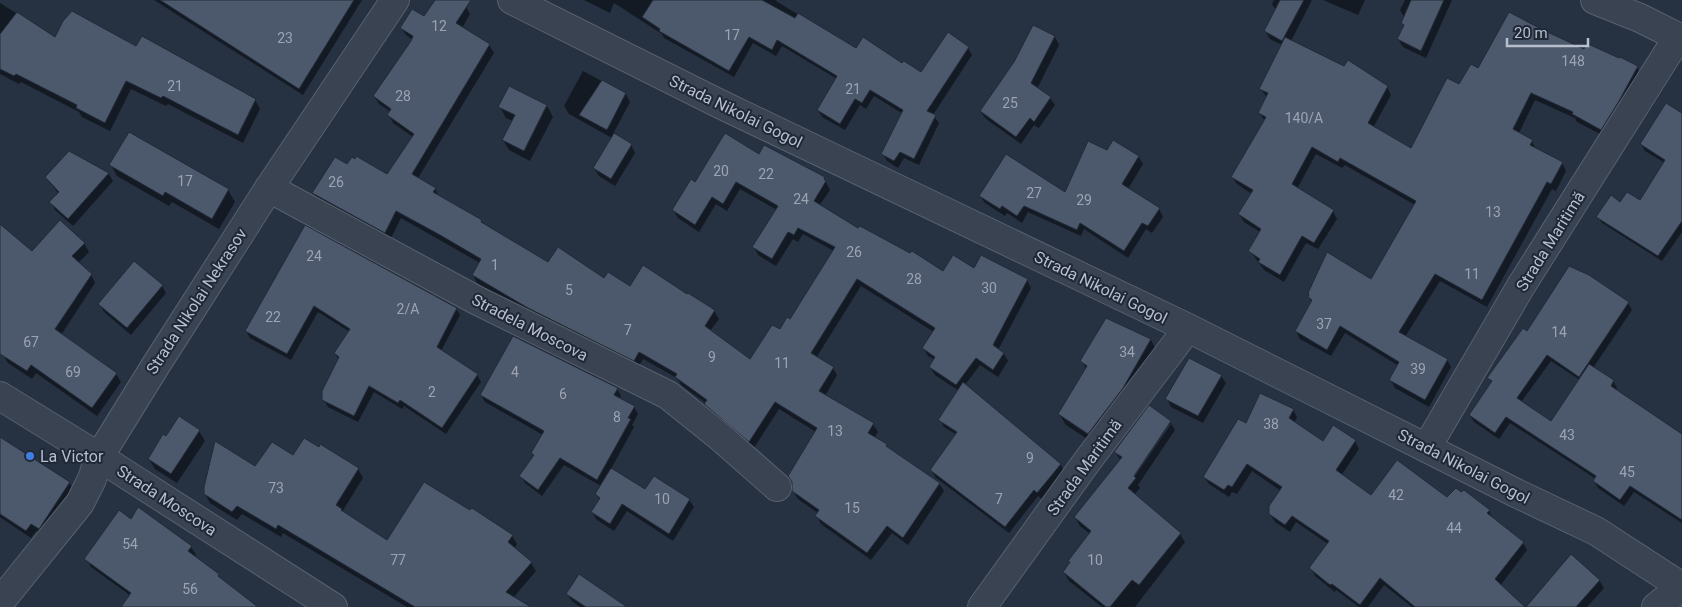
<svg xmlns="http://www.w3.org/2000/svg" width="1682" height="607" font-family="Roboto,sans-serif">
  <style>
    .shadow { fill: #0007; fill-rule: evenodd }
    .building { fill: #4c586b; stroke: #212a39 }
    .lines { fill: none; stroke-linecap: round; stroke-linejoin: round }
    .minor-casing { stroke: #58616f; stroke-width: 30 }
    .minor { stroke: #3a4352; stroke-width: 28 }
    .shop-dot { fill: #3f7fe0; stroke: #1f2837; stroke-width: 2 }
    .labels { text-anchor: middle; stroke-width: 4; stroke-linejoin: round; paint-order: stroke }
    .number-label { font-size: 14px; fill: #9ca4b4 }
    .street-label { font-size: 16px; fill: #b7becc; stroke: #1f2837 }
    .poi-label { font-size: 16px; fill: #b7becc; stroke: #1f2837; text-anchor: start }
  </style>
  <rect width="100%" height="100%" fill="#263142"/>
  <g class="shadow">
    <path d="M154,0H362L303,95Z"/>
    <path d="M437,0H455L466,7L470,14L462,28L489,45L494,53L418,178L435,188L439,197L481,221L484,226L549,263L630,288L687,296L688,294L714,311L719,319L710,331L750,361L790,321L834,251L803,234L798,242L793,239L776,266L758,255L754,247L777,210L740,189L727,211L716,204L699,232L678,218L673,210L695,184L759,156L824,178L830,190L819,206L859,230L944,273L975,270L1027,280L1031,288L998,350L1004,354L1008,361L998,377L980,365L965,385L1060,464L1064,471L1042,499L1038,496L1009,533L935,477L932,470L957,435L944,427L940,420L959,391L935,375L930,367L935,360L928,356L923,348L934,332L861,286L816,358L833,368L837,375L825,396L873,424L878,432L874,438L939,483L944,491L908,545L892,533L871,560L821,524L817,516L818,513L798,499L793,491L816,432L779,409L754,448L710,412L706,403L681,385L677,378L643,359L638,368L534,316L477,283L473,275L480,263L401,218L390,240L318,201L313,193L347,166L387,176L413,137L393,123L389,115L391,112L379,104L374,96L413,40L406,35L401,28L425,18Z"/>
    <path d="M584,0H777L776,1L856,50L902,65L922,73L968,48L972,55L933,115L939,123L919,165L904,158L898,168L887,161L883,154L903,114L874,96L866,109L860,105L845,130L822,117L818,110L837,79L782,46L776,56L753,43L734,77L664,38L662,34L614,3L610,13Z"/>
    <path d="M1274,0H1312L1291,41L1387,87L1391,95L1373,128L1411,150L1460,86L1478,70L1584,51L1637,67L1641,75L1606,137L1577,122L1575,118L1535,100L1519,133L1532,141L1536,150L1562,163L1566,171L1556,191L1552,189L1487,307L1440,281L1405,337L1447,360L1451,367L1429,407L1395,388L1391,380L1399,366L1345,333L1331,356L1300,339L1296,331L1312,302L1309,297L1371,281L1415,205L1345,165L1342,168L1316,154L1297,189L1333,211L1337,219L1318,249L1306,243L1284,282L1264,270L1250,251L1260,232L1244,222L1239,214L1252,194L1237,184L1232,177L1265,121L1259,113L1267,98L1261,89L1282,45L1270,39L1265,31L1276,10L1272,4Z"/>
    <path d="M1323,0H1365L1358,15Z"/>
    <path d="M1405,0H1452L1426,58L1403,47L1398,39L1404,27L1402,23L1405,18L1400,10Z"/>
    <path d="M0,3L56,38L136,47L255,100L260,109L243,143L168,104L166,106L131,89L110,131L82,117L79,112L21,82L19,84L0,74Z"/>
    <path d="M1033,27L1055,37L1059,45L1037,89L1050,98L1055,105L1039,128L1034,125L1021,144L986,119L981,112L1015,62Z"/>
    <path d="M583,71L626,94L630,102L613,134L631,145L635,153L615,186L599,176L594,168L612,138L569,114L564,106Z"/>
    <path d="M510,87L547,106L553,117L530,161L509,150L503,140L513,121L506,118L500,107Z"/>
    <path d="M1667,104L1682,113V232L1662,261L1602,223L1598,217L1621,204L1640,202L1665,163L1645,151L1641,144Z"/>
    <path d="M129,134L228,190L235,202L219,229L172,202L169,206L117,176L111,165Z"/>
    <path d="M1108,151L1138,156L1143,164L1128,189L1159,209L1163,217L1152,233L1146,229L1128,258L1084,229L1081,236L1028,212L1022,223L1007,213L1005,216L985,203L980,196L1066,194Z"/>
    <path d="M108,173L113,181L73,226L55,210L51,202L59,194L46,178Z"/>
    <path d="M306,227L456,308L460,315L441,351L477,375L481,382L446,434L404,406L402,409L374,392L358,422L328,407L324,400L339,360L335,353L350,332L318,312L291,360L250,338L246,331Z"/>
    <path d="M0,228L32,253L84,243L89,252L78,263L91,274L95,283L61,335L116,374L121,382L97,416L36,373L32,379L8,363L3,355L0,344Z"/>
    <path d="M1588,276L1628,303L1632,310L1593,368L1613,381L1617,388L1615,390L1681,435L1682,433V523L1634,492L1624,506L1598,488L1594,481L1596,479L1510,423L1499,439L1474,422L1470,415L1492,384L1489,378L1527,332ZM1551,361L1580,380L1551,423L1521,402Z"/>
    <path d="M162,286L166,293L131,335L104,312L100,304Z"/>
    <path d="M1107,320L1151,340L1157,352L1095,444L1066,425L1059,414L1086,369L1082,361Z"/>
    <path d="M1221,376L1226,383L1203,423L1171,407L1167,399Z"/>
    <path d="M617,389L621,396L620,399L634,407L638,414L632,425L634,427L611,469L646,491L689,500L694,507L673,541L627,511L614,531L597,520L592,512L600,500L596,494L601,486L564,465L542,496L525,483L521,476L534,457L532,453L543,435L485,402L481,395Z"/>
    <path d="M1293,410L1297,417L1294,423L1324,443L1355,441L1359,449L1341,476L1371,497L1448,499L1489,511L1493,519L1523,543L1527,550L1500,586L1523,607H1412L1384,585L1368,607H1359L1336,590L1335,592L1315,576L1311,568L1328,544L1296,522L1290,532L1275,522L1270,514L1281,491L1252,471L1237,494L1232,492L1229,497L1209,484L1204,477L1246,425Z"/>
    <path d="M1170,422L1175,430L1138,485L1140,488L1134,495L1180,534L1185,542L1135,607H1102L1069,581L1064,572L1090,534L1080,526L1075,517L1121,461L1115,452ZM1168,424H1171L1131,482L1129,481Z"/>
    <path d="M199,431L205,441L177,483L155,469L149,459L167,438Z"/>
    <path d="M0,439L69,482L74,490L43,536L36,531L31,538L0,517Z"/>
    <path d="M320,446L358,469L363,478L342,512L387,541L512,536L517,544L514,549L531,563L536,571L513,598L516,607H407L283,533L281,537L242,514L237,520L210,503L205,494L255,468L319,449Z"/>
    <path d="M131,520L191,547L196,555L194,557L218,575L221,580L256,607H122L131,596L91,567L86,559Z"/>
    <path d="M1599,580L1604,588L1587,607H1527Z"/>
    <path d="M567,594L625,607H580L572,601Z"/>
  </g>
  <g class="building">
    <path d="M160,0H354L299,89Z"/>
    <path d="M435,0H471L456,23L490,44L412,174L436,188L433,192L482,220L481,222L548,262L558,247L604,278L608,272L630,286L643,265L687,294L688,293L715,310L705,326L750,359L772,325L780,329L787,317L790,319L835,247L798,228L794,235L788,232L772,259L752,247L778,206L736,182L723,204L712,197L695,225L672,210L691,179L695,182L725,133L759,154L764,145L825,177L824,179L826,181L814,201L858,228L860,226L910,253L912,251L943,271L953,255L974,268L981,255L1028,279L993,345L1004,353L993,370L976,358L956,385L929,367L935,357L922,348L935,328L857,279L811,353L834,367L819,391L874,423L868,433L887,444L886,446L940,483L903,538L887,526L867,553L815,516L819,510L792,491V482L788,476L817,428L775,402L749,442L704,404L707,400L675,377L677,374L639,352L634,361L528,308L472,275L481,259L440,235L396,211L385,233L312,193L335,157L347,164L352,157L355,159L356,156L387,174L414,134L387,115L391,109L373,96L411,41L413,36L400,28L412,9L424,16Z"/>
    <path d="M653,0H762L795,18L798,13L856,48L863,37L902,63L904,61L921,72L948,32L969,47L927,111L936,115L914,159L900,152L894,161L881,154L903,110L870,90L862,103L855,99L840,124L817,110L837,76L777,40L772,50L749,37L729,71L659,31L660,29L642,17Z"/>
    <path d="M1280,0H1304L1282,41L1264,31Z"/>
    <path d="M1411,0H1444L1421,51L1397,39L1404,25L1401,23Z"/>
    <path d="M72,11L136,46L142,36L256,99L238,135L163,96L161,98L126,81L105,123L76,108L77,105L16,74L14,76L0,69V34L17,12L55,37L63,21Z"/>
    <path d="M1509,12L1541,29L1584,49L1586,43L1619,58L1620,57L1638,66L1619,101L1601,130L1572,114L1573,112L1531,93L1513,129L1533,140L1530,145L1563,162L1551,184L1547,182L1482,300L1435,274L1399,332L1448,359L1425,400L1389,380L1399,362L1340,326L1327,350L1295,331L1312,300L1308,297L1309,294L1308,293L1327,252L1371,279L1416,201L1340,158L1338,162L1312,147L1292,184L1334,210L1314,243L1302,236L1280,275L1258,262L1260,259L1248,251L1261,229L1238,214L1253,190L1231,177L1266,117L1258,113L1268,93L1259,89L1285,37L1344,66L1348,60L1388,86L1368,123L1411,148L1447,78L1459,84L1471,64L1478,68Z"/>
    <path d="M1033,25L1055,36L1031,83L1051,97L1034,122L1030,118L1016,137L980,111L1014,62Z"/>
    <path d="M602,80L626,93L607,130L579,115Z"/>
    <path d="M509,86L547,105L524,151L502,140L515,115L498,107Z"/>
    <path d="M1666,103L1682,113V221L1658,256L1596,217L1611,195L1620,202L1627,192L1640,200L1665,160L1640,144Z"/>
    <path d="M129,132L229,189L212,219L165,192L163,196L109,165Z"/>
    <path d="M614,133L632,144L611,179L593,168Z"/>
    <path d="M1113,140L1139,156L1122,184L1160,208L1148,226L1142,223L1124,251L1080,223L1077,230L1024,206L1017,216L1002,206L1000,209L979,196L1006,154L1065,192L1088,141L1107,150Z"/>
    <path d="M69,151L109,173L68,219L49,202L59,192L45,177Z"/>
    <path d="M60,220L85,243L72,256L92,274L55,329L117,373L92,408L31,365L27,371L0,354V224L32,251Z"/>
    <path d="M305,225L457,308L437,347L478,374L442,428L400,400L398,403L369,386L354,416L322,400V391L339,357L334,353L350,329L314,306L287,354L245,331Z"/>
    <path d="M134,261L163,285L127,328L98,304Z"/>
    <path d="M1569,266L1589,275L1629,302L1579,377L1547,355L1517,398L1551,421L1589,364L1614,380L1611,386L1682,434V520L1630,486L1620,500L1593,481L1596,476L1506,417L1495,433L1469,415L1492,381L1487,378L1523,328L1527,331Z"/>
    <path d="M1106,318L1151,339L1123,388L1088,434L1058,414L1087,366L1080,361Z"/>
    <path d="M513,336L618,388L614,395L635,406L628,418L631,419L597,480L560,458L538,490L519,476L534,455L531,453L544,431L480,395Z"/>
    <path d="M1189,358L1222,375L1198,416L1165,399Z"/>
    <path d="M963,382L1061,464L1037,493L1034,490L1005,527L930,470L957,432L938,420Z"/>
    <path d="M1260,393L1294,409L1289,418L1323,441L1333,425L1356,440L1336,470L1371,495L1397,460L1447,497L1456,488L1461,492L1464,490L1490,510L1487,513L1524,542L1495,579L1525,607H1415L1380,578L1360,605L1332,584L1330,585L1309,568L1329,541L1292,516L1285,525L1269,514V506L1282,487L1247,464L1232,487L1228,485L1224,490L1203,477L1238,419L1246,423Z"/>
    <path d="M1149,405L1171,421L1134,476L1136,478L1128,488L1181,533L1139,585L1132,580L1110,607H1106L1063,572L1070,562L1068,561L1091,531L1074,517L1122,457L1114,452Z"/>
    <path d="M179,416L200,430L171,474L148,459L163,434L166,436Z"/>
    <path d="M0,437L70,482L39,529L31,524L26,531L0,514Z"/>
    <path d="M304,438L319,447L320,444L359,468L336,505L342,509L341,510L387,540L424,482L470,510L472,508L513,535L508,542L532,562L506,592L531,607H415L278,525L276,529L237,506L232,512L204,494V487L215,441L255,466L272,442L293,455Z"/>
    <path d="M611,468L645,489L654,476L690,499L669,534L622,504L610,524L591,512L600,498L595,494Z"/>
    <path d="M138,507L192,546L188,551L219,574L218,576L258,607H121L131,593L84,559L119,510L131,519Z"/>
    <path d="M1571,554L1600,580L1576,607H1526Z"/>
    <path d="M579,574L627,607H586L566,594Z"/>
  </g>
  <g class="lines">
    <defs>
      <g id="minor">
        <path d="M512,0L720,104L1188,328L1516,493L1596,531L1682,587"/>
        <path d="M1595,0L1640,18L1682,39"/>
        <path d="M269,188L476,300L668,395L719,436L777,487"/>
        <path d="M0,396L99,457L333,607"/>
        <path d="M1427,447L1521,286L1678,37"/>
        <path d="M0,602L80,503L92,479L99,457L156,365L269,188L395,0"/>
        <path d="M982,607L1088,460L1188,328"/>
        <path d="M1656,607L1681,587"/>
      </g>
    </defs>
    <use href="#minor" class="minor-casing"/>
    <use href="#minor" class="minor"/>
  </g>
  <circle class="shop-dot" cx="30" cy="456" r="5"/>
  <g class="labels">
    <g class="number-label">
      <text x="439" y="31">12</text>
      <text x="732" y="40">17</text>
      <text x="285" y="43">23</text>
      <text x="1573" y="66">148</text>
      <text x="175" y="91">21</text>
      <text x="853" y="94">21</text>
      <text x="403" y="101">28</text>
      <text x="1010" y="108">25</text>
      <text x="1304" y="123">140/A</text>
      <text x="721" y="176">20</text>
      <text x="766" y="179">22</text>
      <text x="185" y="186">17</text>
      <text x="336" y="187">26</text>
      <text x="1034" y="198">27</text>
      <text x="801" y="204">24</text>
      <text x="1084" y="205">29</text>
      <text x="1493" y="217">13</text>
      <text x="854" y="257">26</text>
      <text x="314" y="261">24</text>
      <text x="495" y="270">1</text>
      <text x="1472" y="279">11</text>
      <text x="914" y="284">28</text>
      <text x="989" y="293">30</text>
      <text x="569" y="295">5</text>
      <text x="408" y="314">2/A</text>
      <text x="273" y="322">22</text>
      <text x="1324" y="329">37</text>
      <text x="628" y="335">7</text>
      <text x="1559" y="337">14</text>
      <text x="31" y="347">67</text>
      <text x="1127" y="357">34</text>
      <text x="712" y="362">9</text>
      <text x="782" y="368">11</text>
      <text x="1418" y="374">39</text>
      <text x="73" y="377">69</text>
      <text x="515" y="377">4</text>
      <text x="432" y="397">2</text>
      <text x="563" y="399">6</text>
      <text x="617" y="422">8</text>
      <text x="1271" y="429">38</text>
      <text x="835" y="436">13</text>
      <text x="1567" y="440">43</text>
      <text x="1030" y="463">9</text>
      <text x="1627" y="477">45</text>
      <text x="276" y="493">73</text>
      <text x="1396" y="500">42</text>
      <text x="662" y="504">10</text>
      <text x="999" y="504">7</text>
      <text x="852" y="513">15</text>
      <text x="1454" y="533">44</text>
      <text x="130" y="549">54</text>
      <text x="398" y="565">77</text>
      <text x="1095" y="565">10</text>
      <text x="190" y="594">56</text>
    </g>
    <g class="street-label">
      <text transform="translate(736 111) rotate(26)" y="6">Strada Nikolai Gogol</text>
      <text transform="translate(1550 241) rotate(-58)" y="6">Strada Maritimă</text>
      <text transform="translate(1101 287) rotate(26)" y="6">Strada Nikolai Gogol</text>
      <text transform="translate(196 301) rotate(-57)" y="6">Strada Nikolai Nekrasov</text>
      <text transform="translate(530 327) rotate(27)" y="6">Stradela Moscova</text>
      <text transform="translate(1464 466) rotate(27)" y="6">Strada Nikolai Gogol</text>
      <text transform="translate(1084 467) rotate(-54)" y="6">Strada Maritimă</text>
      <text transform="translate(167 500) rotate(33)" y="6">Strada Moscova</text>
    </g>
    <g class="poi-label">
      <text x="40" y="462">La Victor</text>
    </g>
  </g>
  <path d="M1507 38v8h81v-8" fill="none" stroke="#b7becc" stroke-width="2.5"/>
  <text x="1514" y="38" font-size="15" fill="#b7becc" stroke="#1f2837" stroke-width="4" paint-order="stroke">20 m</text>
</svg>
